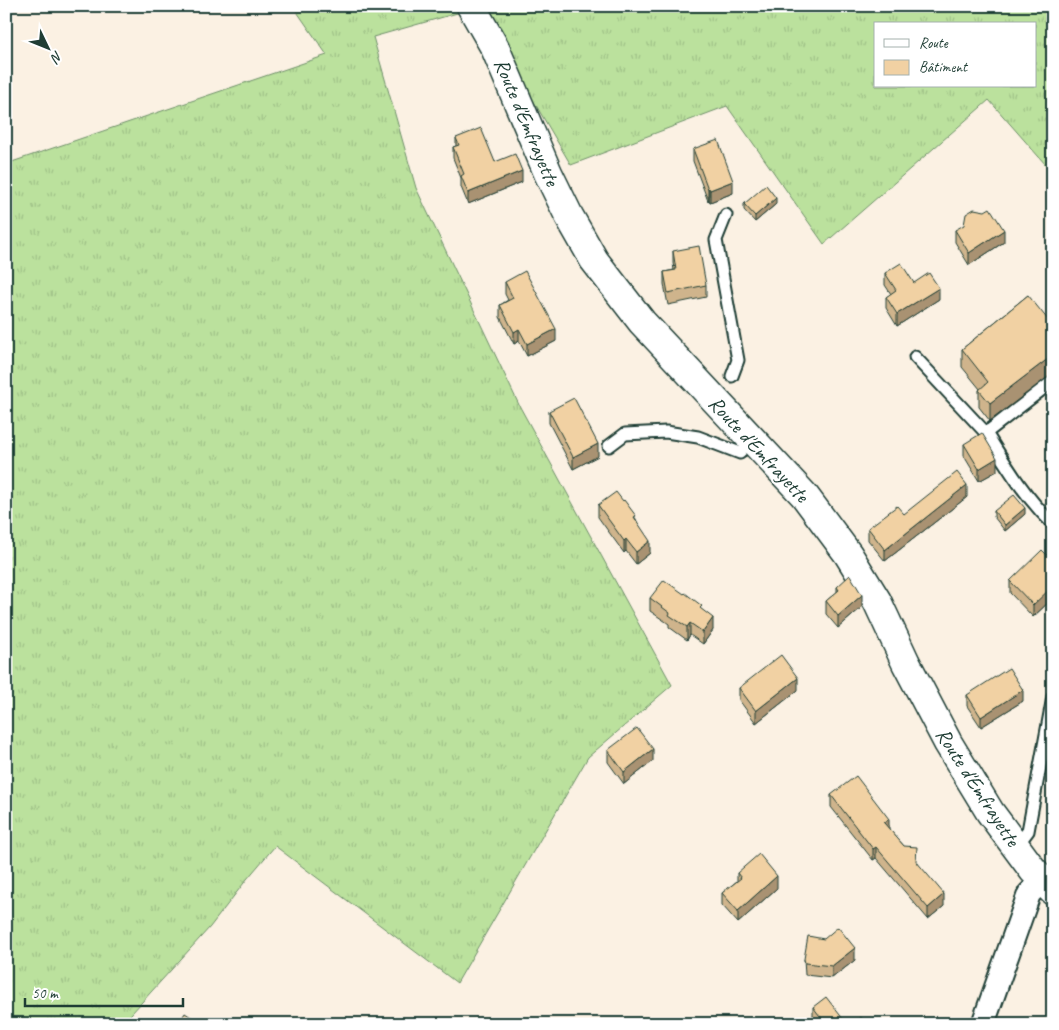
<svg xmlns="http://www.w3.org/2000/svg" width="1059" height="1030" font-family="Caveat,sans-serif">
  <style>
    .grass { fill: url(#grass-tufts); stroke: #6d8f68; fill-rule: evenodd }
    .lines { fill: none; stroke-linecap: round; stroke-linejoin: round }
    .lane-casing { stroke: #1f3d34; stroke-width: 15 }
    .street-casing { stroke: #1f3d34; stroke-width: 26 }
    .secondary-casing { stroke: #1f3d34; stroke-width: 31 }
    .lane { stroke: #fff; stroke-width: 11 }
    .street { stroke: #fff; stroke-width: 22 }
    .secondary { stroke: #fff; stroke-width: 28 }
    .wall { fill: #cfb48c; stroke: #1f3d34 }
    .shaded-wall { fill: #a99272; stroke: #1f3d34 }
    .building { fill: #f1d1a3; stroke: #1f3d34 }
    .labels { text-anchor: middle; stroke-width: 4; stroke-linejoin: round; paint-order: stroke }
    .street-label { font-size: 21px; fill: #1f3d34; stroke: #fff }
  </style>
  <defs>
    <pattern id="grass-tufts" width="24" height="20" patternUnits="userSpaceOnUse" patternTransform="scale(1.25)"><rect width="24" height="20" fill="#bbe19d"/><path d="M3 7l-1-3M5 7V3M7 7l1-3M15 17l-1-3M17 17v-4M19 17l1-3" fill="none" stroke="#a0c288"/></pattern>
  </defs>
  <rect width="100%" height="100%" fill="#fbf1e3"/>
  <filter id="ink" filterUnits="userSpaceOnUse"><feTurbulence type="fractalNoise" baseFrequency=".02" numOctaves="2"/><feDisplacementMap in="SourceGraphic" scale="10" xChannelSelector="R" yChannelSelector="G"/><feConvolveMatrix kernelMatrix="1 2 1 2 8 2 1 2 1" color-interpolation-filters="sRGB"/></filter>
  <g filter="url(#ink)">
    <path class="grass" d="M293,6H1053V173L989,100L824,244L727,106L571,165L486,20L475,8L373,37L416,188L520,407L672,685L588,757L457,983L275,846L247,879L210,927L122,1024H6V164L327,55ZM875,24H1035V86H875Z"/>
    <g class="lines">
      <defs>
        <g id="lane">
          <path d="M726,215L716,240L738,360L732,376"/>
          <path d="M915,357L986,433"/>
          <path d="M1053,381L986,433C1006,465 1025,497 1053,524"/>
          <path d="M609,446L625,434L666,432L698,437L740,453"/>
          <path d="M1016,847L1028,831L1053,697"/>
        </g>
        <path id="street" d="M983,1024L1029,894L1043,880"/>
        <path id="secondary" d="M471,6L495,48L548,173L569,216L594,260L642,322L804,495L848,554L877,601L906,663L948,743L990,812L1033,870L1053,891"/>
      </defs>
      <use href="#lane" class="lane-casing"/>
      <use href="#street" class="street-casing"/>
      <use href="#secondary" class="secondary-casing"/>
      <use href="#lane" class="lane"/>
      <use href="#street" class="street"/>
      <use href="#secondary" class="secondary"/>
    </g>
    <g class="wall">
      <path d="M456,138L495,162L522,182L468,204L461,187V178L453,158V147L456,146Z"/>
      <path d="M693,149L733,193L710,202L709,200L708,201L693,161Z"/>
      <path d="M744,204H776L755,222L744,210Z"/>
      <path d="M955,230L1004,242L969,265L955,242Z"/>
      <path d="M673,251L706,285V297L668,305L664,284V272L674,270L673,263Z"/>
      <path d="M885,273L914,283L939,299L897,326L886,308V297L891,294L885,285Z"/>
      <path d="M505,282L556,341L527,356L519,341L514,344L500,317V305L508,300L505,294Z"/>
      <path d="M1028,295L990,421L979,407V390L980,389L962,367V349Z"/>
      <path d="M549,411L598,456L573,469L549,423Z"/>
      <path d="M964,444L997,471L979,481L964,456Z"/>
      <path d="M967,497L885,561L868,540V528L904,514Z"/>
      <path d="M623,501L636,519L650,553L636,564L626,551L624,553L598,517V505Z"/>
      <path d="M994,511L1025,514L1005,531L994,517Z"/>
      <path d="M1010,581L1052,591V599L1033,617L1010,593Z"/>
      <path d="M837,587L862,607L838,628L826,614V601L837,592Z"/>
      <path d="M650,598L702,610L713,630L703,644L690,635L687,640L669,627V624L650,611Z"/>
      <path d="M739,688L798,690L756,723L739,700Z"/>
      <path d="M967,695L1023,701L981,727L967,706Z"/>
      <path d="M608,750L653,761L624,784L608,762Z"/>
      <path d="M831,795L889,829L904,846L917,859V862L944,906L928,919L876,858L873,860L831,807Z"/>
      <path d="M737,873L777,888L738,923L722,905V893L737,881Z"/>
      <path d="M804,959L855,960L832,978L805,975Z"/>
      <path d="M813,1007L847,1024H817L813,1018Z"/>
    </g>
    <g class="shaded-wall">
      <path d="M522,171V182L468,204V193Z"/>
      <path d="M733,181V193L710,202V190Z"/>
      <path d="M709,188V200L708,201V189Z"/>
      <path d="M776,198V204L755,222V216Z"/>
      <path d="M1004,230V242L969,265V253Z"/>
      <path d="M939,288V299L897,326V314Z"/>
      <path d="M519,329V341L514,344V332Z"/>
      <path d="M556,329V341L527,356V344Z"/>
      <path d="M1053,355V373L990,421V403Z"/>
      <path d="M598,444V456L573,469V457Z"/>
      <path d="M997,458V471L979,481V469Z"/>
      <path d="M967,485V497L885,561V550Z"/>
      <path d="M1025,508V514L1005,531V525Z"/>
      <path d="M626,539V551L624,553V541Z"/>
      <path d="M650,541V553L636,564V552Z"/>
      <path d="M1053,578L1052,599L1033,617V605L1048,583Z"/>
      <path d="M862,595V607L838,628V616Z"/>
      <path d="M713,618V630L703,644V632Z"/>
      <path d="M690,623V635L687,640V627Z"/>
      <path d="M798,678V690L756,723V711Z"/>
      <path d="M1023,690V701L981,727V717Z"/>
      <path d="M653,749V761L624,784V772Z"/>
      <path d="M889,819V830L884,823Z"/>
      <path d="M876,847V858L873,860V849Z"/>
      <path d="M777,876V888L738,923V911Z"/>
      <path d="M944,894V906L928,919V908Z"/>
      <path d="M855,948V960L832,978V966Z"/>
    </g>
    <g class="building">
      <path d="M481,128L495,162L515,154L522,171L468,193L461,176L464,174L453,147L459,145L456,138Z"/>
      <path d="M718,140L733,181L710,190L709,188L708,189L693,149Z"/>
      <path d="M766,185L776,198L755,216L744,204Z"/>
      <path d="M990,208L1004,230L969,253L955,230L964,225L966,214L974,209L985,211Z"/>
      <path d="M699,246L706,285L668,293L664,272L676,270L673,251Z"/>
      <path d="M901,263L914,283L929,273L939,288L897,314L886,297L896,290L885,273Z"/>
      <path d="M525,271L556,329L527,344L519,329L514,332L500,305L513,298L505,282Z"/>
      <path d="M1028,295L1053,326V355L990,403L979,390L988,382L962,349Z"/>
      <path d="M574,398L598,444L573,457L549,411Z"/>
      <path d="M982,433L997,458L979,469L964,444Z"/>
      <path d="M957,472L967,485L885,550L868,528L897,506L904,514Z"/>
      <path d="M616,492L623,501L624,500L636,516L634,517L650,541L636,552L626,539L624,541L598,505Z"/>
      <path d="M1014,495L1025,508L1005,525L994,511Z"/>
      <path d="M1042,550L1053,561V578L1048,583L1052,587L1033,605L1010,581Z"/>
      <path d="M850,575L862,595L838,616L826,601L839,590L837,587Z"/>
      <path d="M664,580L684,594L685,593L702,606L700,608L713,618L703,632L690,623L687,627L669,615L670,613L650,598Z"/>
      <path d="M781,655L798,678L756,711L739,688Z"/>
      <path d="M1009,668L1023,690L981,717L967,695Z"/>
      <path d="M637,728L653,749L624,772L608,750Z"/>
      <path d="M856,776L889,819L884,823L904,846L917,847L916,861L944,894L928,908L876,847L873,849L831,795Z"/>
      <path d="M759,854L777,876L738,911L722,893L741,878L737,873Z"/>
      <path d="M838,927L855,948L832,966L805,963L804,959L808,936L824,939Z"/>
      <path d="M826,997L847,1024H826L813,1007Z"/>
      <path d="M185,1013L202,1024H178Z"/>
      <path d="M861,1017L867,1024H853Z"/>
    </g>
  </g>
  <g class="labels">
    <g class="street-label">
      <text transform="translate(527 122) rotate(67)" y="7">Route d'Emfrayette</text>
      <text transform="translate(759 449) rotate(47)" y="7">Route d'Emfrayette</text>
      <text transform="translate(978 787) rotate(57)" y="7">Route d'Emfrayette</text>
    </g>
  </g>
  <rect width="1059" height="1030" fill="none" stroke="#fff" stroke-width="25"/>
  <rect x="12" y="12" width="1034" height="1005" fill="none" stroke="#1f3d34" stroke-width="2" filter="url(#ink)"/>
  <rect x="874" y="22" width="162" height="65" fill="#ffffff" stroke="#a5b1ae"/>
  <rect x="884" y="39" width="25" height="8" fill="#ffffff" stroke="#a5b1ae"/>
  <text x="919" y="48" font-size="15" fill="#1f3d34">Route</text>
  <rect x="884" y="60" width="25" height="15" fill="#f1d1a3" stroke="#a5b1ae"/>
  <text x="919" y="72" font-size="15" fill="#1f3d34">Bâtiment</text>
  <g transform="translate(48 48) rotate(133)" stroke="#ffffff" stroke-width="4" paint-order="stroke">
  <path d="M0-4L9 19L0 12L-9 19Z" fill="#1f3d34"/>
  <text y="-8" font-size="14" font-weight="bold" text-anchor="middle" fill="#1f3d34">N</text>
  </g>
  <path d="M25 998v8h158v-8" fill="none" stroke="#1f3d34" stroke-width="2.5"/>
  <text x="32" y="998" font-size="15" fill="#1f3d34" stroke="#ffffff" stroke-width="4" paint-order="stroke">50 m</text>
</svg>
